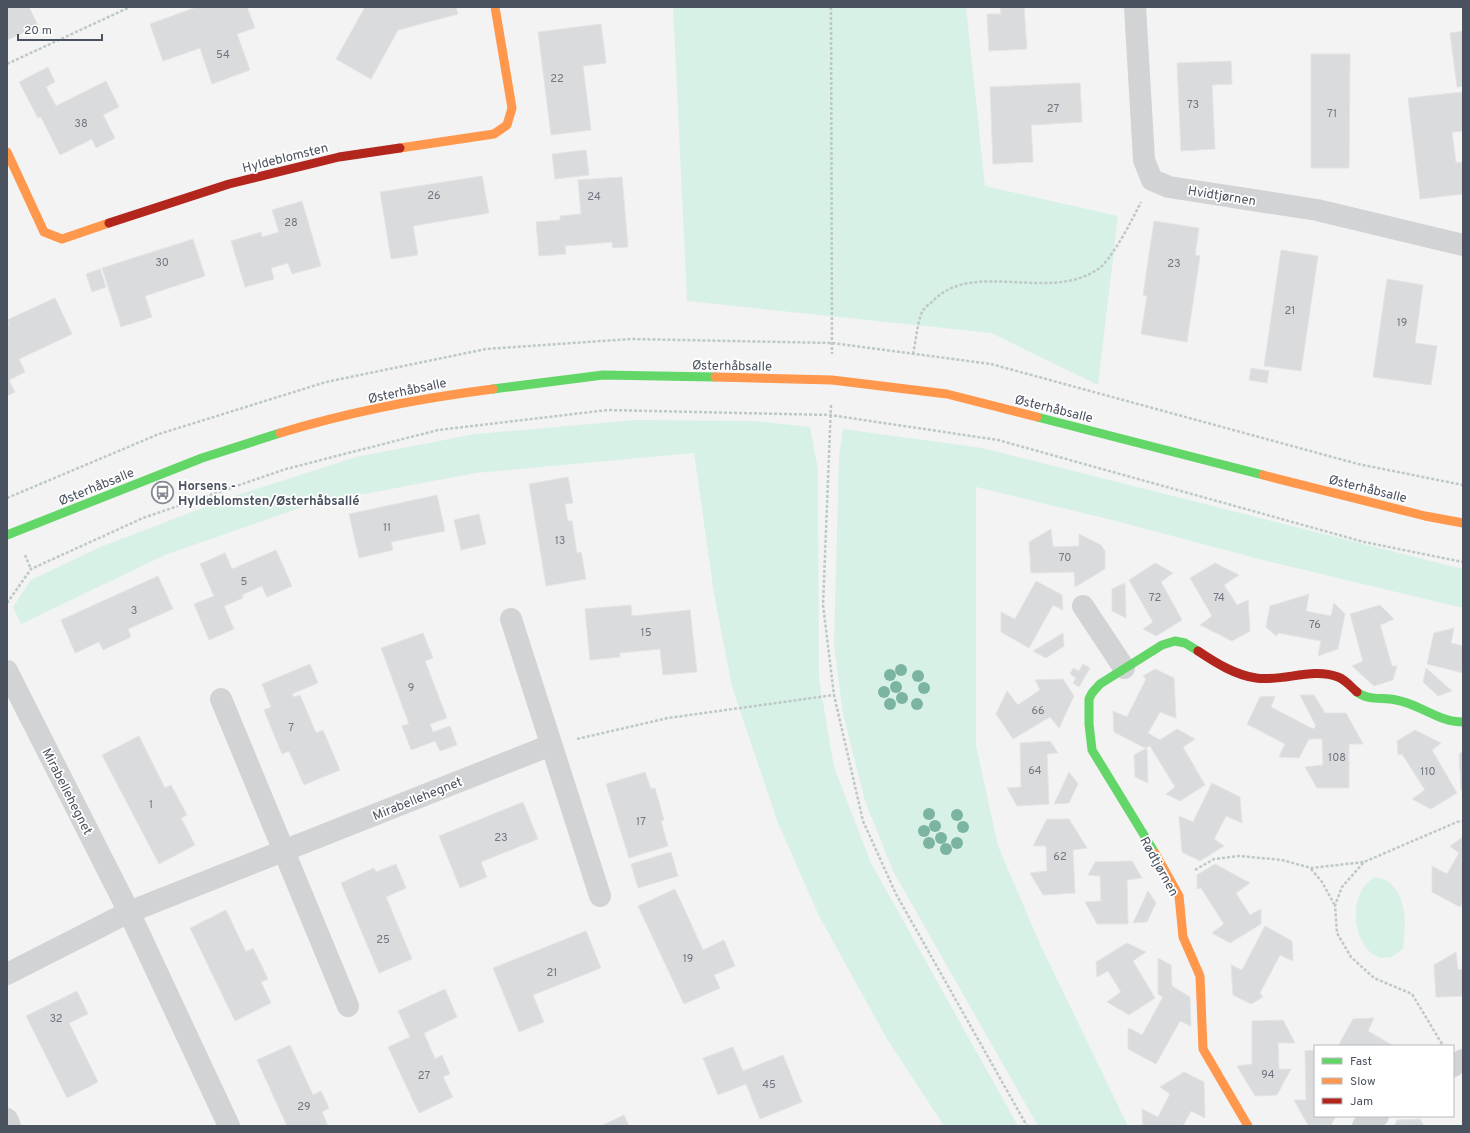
<svg xmlns="http://www.w3.org/2000/svg" width="1470" height="1133" font-family="Overpass,sans-serif">
  <style>
    .green { fill: #d8f1e6 }
    .building { fill: #dadbdd; stroke: #e4e4e6 }
    .lines { fill: none; stroke-linecap: round; stroke-linejoin: round }
    .path { stroke: #bdc8c7; stroke-width: 2.5; stroke-dasharray: 3 2; stroke-linecap: butt }
    .street { stroke: #d1d3d5; stroke-width: 22 }
    .fast { stroke: #63d668; stroke-width: 9 }
    .slow { stroke: #ff974d; stroke-width: 9 }
    .jam { stroke: #b3261e; stroke-width: 9 }
    .tree { fill: #7cb4a2 }
    .labels { text-anchor: middle; stroke-width: 3.5; stroke-linejoin: round; paint-order: stroke }
    .number-label { font-size: 11px; fill: #707580 }
    .street-label { font-size: 13px; fill: #4a515f; stroke: #fff }
    .poi-label { font-size: 13px; font-weight: bold; fill: #4a515f; stroke: #fff; text-anchor: start }
  </style>
  <rect width="100%" height="100%" fill="#f3f3f3"/>
  <g class="green">
    <path d="M673,7H966L985,186L1118,216L1098,385L991,333L687,301Z"/>
    <path d="M636,420L755,421L810,427L818,469L819,679L834,767L871,863L1018,1126H944L887,1039L819,916L778,823L732,687L714,594L694,453L476,473L311,504L165,555L21,624L13,607L31,580L100,547L231,497L356,457L475,434Z"/>
    <path d="M843,429L982,448L1463,569V608L1263,560L1112,520L976,487V745L998,846L1040,944L1128,1126H1038L893,871L865,801L843,714L834,645L839,456Z"/>
    <path d="M1375,877C1379,878 1384,879 1387,881C1408,895 1406,928 1403,949L1392,957L1380,958C1376,956 1370,953 1367,949C1351,928 1351,890 1375,877Z"/>
  </g>
  <g class="building">
    <path d="M7,7H29L38,26L7,40Z"/>
    <path d="M197,7H247L255,28L237,34L250,70L212,84L200,48L163,61L150,24Z"/>
    <path d="M365,7H456L458,14L398,30L371,79L336,59Z"/>
    <path d="M1000,7H1024L1027,49L989,51L987,14H1001Z"/>
    <path d="M601,24L606,63L583,66L591,130L551,135L538,32Z"/>
    <path d="M1463,31V86L1457,87L1450,33Z"/>
    <path d="M1311,54H1350L1349,168H1311Z"/>
    <path d="M1231,61L1232,84L1212,85L1215,149L1181,151L1177,63Z"/>
    <path d="M48,67L55,82L46,87L56,106L106,81L119,107L103,115L115,138L96,148L92,139L60,155L41,117L38,118L19,82Z"/>
    <path d="M1080,83L1082,122L1031,125L1033,162L993,164L990,87Z"/>
    <path d="M1463,92V131L1452,132L1456,163L1463,162V194L1420,199L1408,98Z"/>
    <path d="M586,150L589,175L555,179L552,154Z"/>
    <path d="M482,176L489,213L413,226L418,255L391,259L380,192Z"/>
    <path d="M622,177L628,247L613,248L612,242L565,246L566,254L539,256L536,222L560,220V216L581,214L578,180Z"/>
    <path d="M302,201L321,266L292,274L288,263L271,268L274,279L245,287L231,241L261,232L262,237L279,232L272,210Z"/>
    <path d="M1154,221L1199,228L1195,255L1200,256L1187,342L1141,334L1147,296L1143,295Z"/>
    <path d="M193,239L205,276L145,296L152,317L121,327L102,268Z"/>
    <path d="M1281,250L1318,256L1301,371L1264,366Z"/>
    <path d="M100,269L106,287L92,292L86,274Z"/>
    <path d="M1387,279L1423,285L1415,343L1437,346L1431,385L1373,377Z"/>
    <path d="M55,298L72,334L19,359L25,372L9,380L15,392L7,396V326L9,325L7,320Z"/>
    <path d="M1251,368L1269,371L1267,383L1249,380Z"/>
    <path d="M568,477L573,503L565,504L568,521H572L577,553L581,552L586,579L546,586L529,484Z"/>
    <path d="M437,495L445,531L391,542L393,550L359,558L349,514Z"/>
    <path d="M479,514L486,544L461,550L454,520Z"/>
    <path d="M1051,529L1053,547L1079,546V534L1101,545L1105,551V569L1075,587L1074,572L1031,573L1029,542Z"/>
    <path d="M276,550L292,586L267,597L262,586L242,595L243,598L224,606L234,629L209,640L194,604L214,596L200,564L225,553L232,569Z"/>
    <path d="M1155,563L1173,573L1161,582L1182,620L1156,636L1143,629L1153,622L1129,580Z"/>
    <path d="M1215,563L1239,575L1224,585L1237,605L1248,600L1250,631L1232,641L1200,625L1212,616L1190,578Z"/>
    <path d="M158,576L173,609L128,629L131,637L103,650L99,642L75,653L61,620Z"/>
    <path d="M1036,581L1062,595L1063,610L1053,605L1029,648L1001,632V612L1015,619Z"/>
    <path d="M1125,583L1126,618L1112,611V589Z"/>
    <path d="M1309,594L1306,611L1331,616L1334,603L1345,614L1338,649L1318,656L1321,641L1279,633L1276,636L1266,627L1270,606Z"/>
    <path d="M631,605L632,616L690,610L697,672L663,675L660,649L620,653V657L590,660L585,609Z"/>
    <path d="M1380,605L1394,619L1380,625L1392,666H1397L1393,680L1374,686L1352,666L1363,661L1350,614Z"/>
    <path d="M1454,628L1451,643L1463,646V673L1427,664L1434,633Z"/>
    <path d="M423,633L433,658L425,661L447,718L430,724L433,732L450,726L457,745L440,751L435,741L411,750L402,726L409,724L381,648Z"/>
    <path d="M1063,633L1064,646L1046,658L1033,651Z"/>
    <path d="M310,664L318,683L292,694L294,697L300,695L316,733L323,730L340,770L304,785L289,751L282,754L264,710L271,707L262,684Z"/>
    <path d="M1083,664L1090,668L1079,687L1073,683L1076,678L1070,674L1073,668L1079,671Z"/>
    <path d="M1426,668L1452,691L1438,696L1423,682Z"/>
    <path d="M1155,669L1174,678L1176,718L1160,712L1148,733L1160,740L1177,729L1195,739L1183,747L1205,785L1180,801L1166,794L1175,787L1150,746L1145,748L1114,732L1113,711L1127,717L1146,679L1143,676Z"/>
    <path d="M1063,679L1074,696L1059,728L1050,717L1013,739L996,714L1007,691L1018,705L1040,690L1035,680Z"/>
    <path d="M1300,695H1314L1325,713H1346L1363,744H1349V788H1317L1305,767L1323,765L1322,739H1309L1299,758L1279,757L1285,744L1247,724L1260,697L1275,696L1271,707L1313,729L1316,726Z"/>
    <path d="M1415,730L1441,743L1432,750L1457,793L1431,809L1412,799L1425,790L1402,754L1398,755L1397,741Z"/>
    <path d="M139,736L165,788L171,785L187,815L181,818L195,845L159,864L102,755Z"/>
    <path d="M1050,741L1058,753L1047,754L1049,804L1017,806L1007,788L1021,787L1020,743Z"/>
    <path d="M1147,748L1148,783L1135,777L1134,755Z"/>
    <path d="M1463,751V791L1461,790L1459,754Z"/>
    <path d="M645,772L651,789L655,788L664,820L661,821L668,846L629,858L606,784Z"/>
    <path d="M1069,772L1078,784L1069,803L1054,804Z"/>
    <path d="M1212,783L1240,797L1242,823L1226,816L1214,839L1224,846L1200,861L1182,852L1179,816L1193,822Z"/>
    <path d="M523,802L538,839L481,862L487,877L460,888L439,836Z"/>
    <path d="M1047,819H1069L1087,848L1073,850L1075,893L1043,895L1030,873L1047,871L1046,846H1033Z"/>
    <path d="M1463,837V901L1460,907L1432,892V866L1447,874L1459,853L1450,846Z"/>
    <path d="M671,852L678,876L638,888L631,864Z"/>
    <path d="M1132,861L1142,878L1127,880L1128,924H1097L1085,902L1101,901L1100,876L1088,875L1095,862Z"/>
    <path d="M396,864L406,888L386,897L412,959L379,973L341,883L374,868L376,872Z"/>
    <path d="M1215,864L1250,883L1236,893L1250,915L1261,909V924L1230,943L1212,933L1224,924L1201,888L1197,889V875Z"/>
    <path d="M675,889L703,950L724,940L735,966L714,975L720,988L684,1004L638,906Z"/>
    <path d="M1148,891L1156,903L1147,922L1133,923Z"/>
    <path d="M226,910L246,952L253,948L268,979L261,982L271,1003L235,1021L190,928Z"/>
    <path d="M1265,926L1292,941L1293,961L1280,955L1260,993L1263,997L1251,1004L1233,995L1231,965L1242,970Z"/>
    <path d="M586,931L601,968L533,995L544,1022L519,1032L493,968Z"/>
    <path d="M1127,943L1146,952L1133,961L1155,998L1129,1015L1107,1002L1121,992L1108,971L1097,977L1096,962Z"/>
    <path d="M1456,952L1458,970L1463,969V996L1436,997L1434,965Z"/>
    <path d="M1158,958L1171,965L1172,986L1190,997L1191,1026L1180,1021L1156,1064L1128,1049V1030L1129,1028L1142,1035L1163,997L1158,994Z"/>
    <path d="M445,989L457,1017L424,1033L435,1059L442,1055L450,1074L443,1077L453,1097L419,1113L388,1047L410,1037L398,1011Z"/>
    <path d="M77,991L88,1014L69,1023L98,1082L67,1098L26,1016Z"/>
    <path d="M1374,1018L1368,1031L1394,1046H1338L1353,1019Z"/>
    <path d="M1283,1020L1295,1043H1278L1279,1069H1291L1277,1095L1255,1096L1237,1066L1252,1064V1021Z"/>
    <path d="M290,1045L313,1095L321,1091L329,1108L322,1112L328,1126H287L257,1060Z"/>
    <path d="M733,1047L743,1071L783,1055L802,1102L760,1119L746,1084L718,1095L703,1058Z"/>
    <path d="M1315,1050V1116H1336L1331,1125H1308L1294,1100H1306L1305,1051Z"/>
    <path d="M1184,1072L1204,1082L1205,1118L1191,1111L1183,1126H1143L1142,1109L1158,1117L1170,1094L1160,1087Z"/>
    <path d="M624,1115L629,1126H601Z"/>
    <path d="M1420,1119L1424,1126H1394L1397,1120Z"/>
  </g>
  <g class="lines">
    <g class="path">
      <path d="M831,7L832,354"/>
      <path d="M7,64L130,7"/>
      <path d="M913,354C916,341 917,324 922,312C924,308 929,304 933,301C973,259 1049,303 1098,269C1112,260 1133,218 1141,202"/>
      <path d="M831,405L823,605L834,695L863,821L896,894L1027,1126"/>
      <path d="M7,498L159,434L326,382L486,349L631,339L832,343L991,364L1358,464L1463,485"/>
      <path d="M25,555L31,569"/>
      <path d="M7,603L31,569L143,518L286,469L438,430L608,410L830,415L998,440L1364,542L1463,562"/>
      <path d="M577,739L668,718L834,695"/>
      <path d="M1311,869L1322,882L1334,904"/>
      <path d="M1195,870L1214,859L1239,856L1282,860L1311,868L1364,862"/>
      <path d="M1442,1044L1412,994L1374,978L1351,957L1337,933L1335,905L1342,887L1364,862L1457,822L1463,821"/>
    </g>
    <g class="street">
      <path d="M1135,7L1144,160L1152,180L1169,187L1317,210L1463,245"/>
      <path d="M1083,606L1124,668"/>
      <path d="M511,619L600,896"/>
      <path d="M7,671L129,912L229,1126"/>
      <path d="M221,699L348,1006"/>
      <path d="M7,974L129,912L551,745"/>
      <path d="M1453,1066L1463,1060"/>
      <path d="M7,1119L10,1126"/>
      <path d="M1363,1126L1378,1116"/>
    </g>
    <g class="fast">
      <path d="M493,389L603,375L715,377"/>
      <path d="M1037,417L1263,475"/>
      <path d="M7,535L202,458L280,433"/>
      <path d="M1357,692C1368,701 1383,697 1396,700C1420,704 1438,722 1463,722"/>
      <path d="M1155,853L1092,750L1089,724V699L1092,693L1100,684L1162,645L1175,641L1185,643L1198,651"/>
    </g>
    <g class="slow">
      <path d="M400,148L494,134L507,125L512,108L495,7"/>
      <path d="M7,152L44,232L62,239L109,223"/>
      <path d="M715,377L832,380L947,394L1037,417"/>
      <path d="M280,433C349,412 422,398 493,389"/>
      <path d="M1263,475L1425,516L1463,523"/>
      <path d="M1155,853L1179,896L1183,937L1200,976L1203,1049L1248,1126"/>
    </g>
    <g class="jam">
      <path d="M109,223L229,184L339,157L400,148"/>
      <path d="M1198,651C1216,663 1235,675 1256,678C1283,682 1312,667 1338,677C1346,680 1351,687 1357,692"/>
    </g>
  </g>
  <g class="tree">
    <circle cx="901" cy="670" r="6"/>
    <circle cx="890" cy="675" r="6"/>
    <circle cx="918" cy="676" r="6"/>
    <circle cx="896" cy="687" r="6"/>
    <circle cx="924" cy="688" r="6"/>
    <circle cx="884" cy="692" r="6"/>
    <circle cx="902" cy="698" r="6"/>
    <circle cx="890" cy="704" r="6"/>
    <circle cx="917" cy="704" r="6"/>
    <circle cx="929" cy="814" r="6"/>
    <circle cx="957" cy="815" r="6"/>
    <circle cx="935" cy="826" r="6"/>
    <circle cx="963" cy="827" r="6"/>
    <circle cx="924" cy="831" r="6"/>
    <circle cx="941" cy="838" r="6"/>
    <circle cx="929" cy="843" r="6"/>
    <circle cx="957" cy="843" r="6"/>
    <circle cx="946" cy="849" r="6"/>
  </g>
  <defs>
    <symbol id="bus-ring" viewBox="-11 -11 22 22"><circle r="9.5" fill="#fff" stroke="#858a93" stroke-width="1.5"/><path d="M-5-6H5V4H4V6H2V4H-2V6H-4V4H-5ZM-3.5-4V0h7V-4ZM-3.5 1.2v1.5H-2V1.2ZM2 1.2v1.5H3.5V1.2Z" fill="#858a93"/></symbol>
  </defs>
  <g fill-rule="evenodd">
    <use href="#bus-ring" x="150" y="480" width="25" height="25"/>
  </g>
  <g class="labels">
    <g class="number-label">
      <text x="223" y="58">54</text>
      <text x="557" y="82">22</text>
      <text x="1193" y="108">73</text>
      <text x="1053" y="112">27</text>
      <text x="1332" y="117">71</text>
      <text x="81" y="127">38</text>
      <text x="434" y="199">26</text>
      <text x="594" y="200">24</text>
      <text x="291" y="226">28</text>
      <text x="162" y="266">30</text>
      <text x="1174" y="267">23</text>
      <text x="1290" y="314">21</text>
      <text x="1402" y="326">19</text>
      <text x="387" y="531">11</text>
      <text x="560" y="544">13</text>
      <text x="1065" y="561">70</text>
      <text x="244" y="585">5</text>
      <text x="1155" y="601">72</text>
      <text x="1219" y="601">74</text>
      <text x="134" y="614">3</text>
      <text x="1315" y="628">76</text>
      <text x="646" y="636">15</text>
      <text x="411" y="691">9</text>
      <text x="1038" y="714">66</text>
      <text x="291" y="731">7</text>
      <text x="1337" y="761">108</text>
      <text x="1035" y="774">64</text>
      <text x="1428" y="775">110</text>
      <text x="151" y="808">1</text>
      <text x="641" y="825">17</text>
      <text x="501" y="841">23</text>
      <text x="1060" y="860">62</text>
      <text x="383" y="943">25</text>
      <text x="688" y="962">19</text>
      <text x="552" y="976">21</text>
      <text x="56" y="1022">32</text>
      <text x="1268" y="1078">94</text>
      <text x="424" y="1079">27</text>
      <text x="769" y="1088">45</text>
      <text x="304" y="1110">29</text>
    </g>
    <g class="street-label">
      <text transform="translate(285 157) rotate(-14)" y="5">Hyldeblomsten</text>
      <text transform="translate(1222 195) rotate(9)" y="5">Hvidtjørnen</text>
      <text transform="translate(732 365) rotate(1)" y="5">Østerhåbsalle</text>
      <text transform="translate(407 390) rotate(-12)" y="5">Østerhåbsalle</text>
      <text transform="translate(1054 408) rotate(14)" y="5">Østerhåbsalle</text>
      <text transform="translate(96 486) rotate(-22)" y="5">Østerhåbsalle</text>
      <text transform="translate(1368 488) rotate(14)" y="5">Østerhåbsalle</text>
      <text transform="translate(68 791) rotate(63)" y="5">Mirabellehegnet</text>
      <text transform="translate(417 798) rotate(-22)" y="5">Mirabellehegnet</text>
      <text transform="translate(1160 866) rotate(61)" y="5">Rødtjørnen</text>
    </g>
    <g class="poi-label">
      <text x="178" y="490">Horsens -<tspan x="178" dy="15">Hyldeblomsten/Østerhåbsallé</tspan></text>
    </g>
  </g>
  <rect width="1470" height="1133" fill="none" stroke="#4a515f" stroke-width="16"/>
  <rect x="1314" y="1045" width="140" height="72" fill="#ffffff" stroke="#b7b9bf"/>
  <rect x="1322" y="1058" width="20" height="6" fill="#63d668" stroke="#b7b9bf"/>
  <text x="1350" y="1065" font-size="12" fill="#4a515f">Fast</text>
  <rect x="1322" y="1078" width="20" height="6" fill="#ff974d" stroke="#b7b9bf"/>
  <text x="1350" y="1085" font-size="12" fill="#4a515f">Slow</text>
  <rect x="1322" y="1098" width="20" height="6" fill="#b3261e" stroke="#b7b9bf"/>
  <text x="1350" y="1105" font-size="12" fill="#4a515f">Jam</text>
  <path d="M18 34v6h84v-6" fill="none" stroke="#4a515f" stroke-width="2"/>
  <text x="24" y="34" font-size="12" fill="#4a515f" stroke="#ffffff" stroke-width="3" paint-order="stroke">20 m</text>
</svg>
